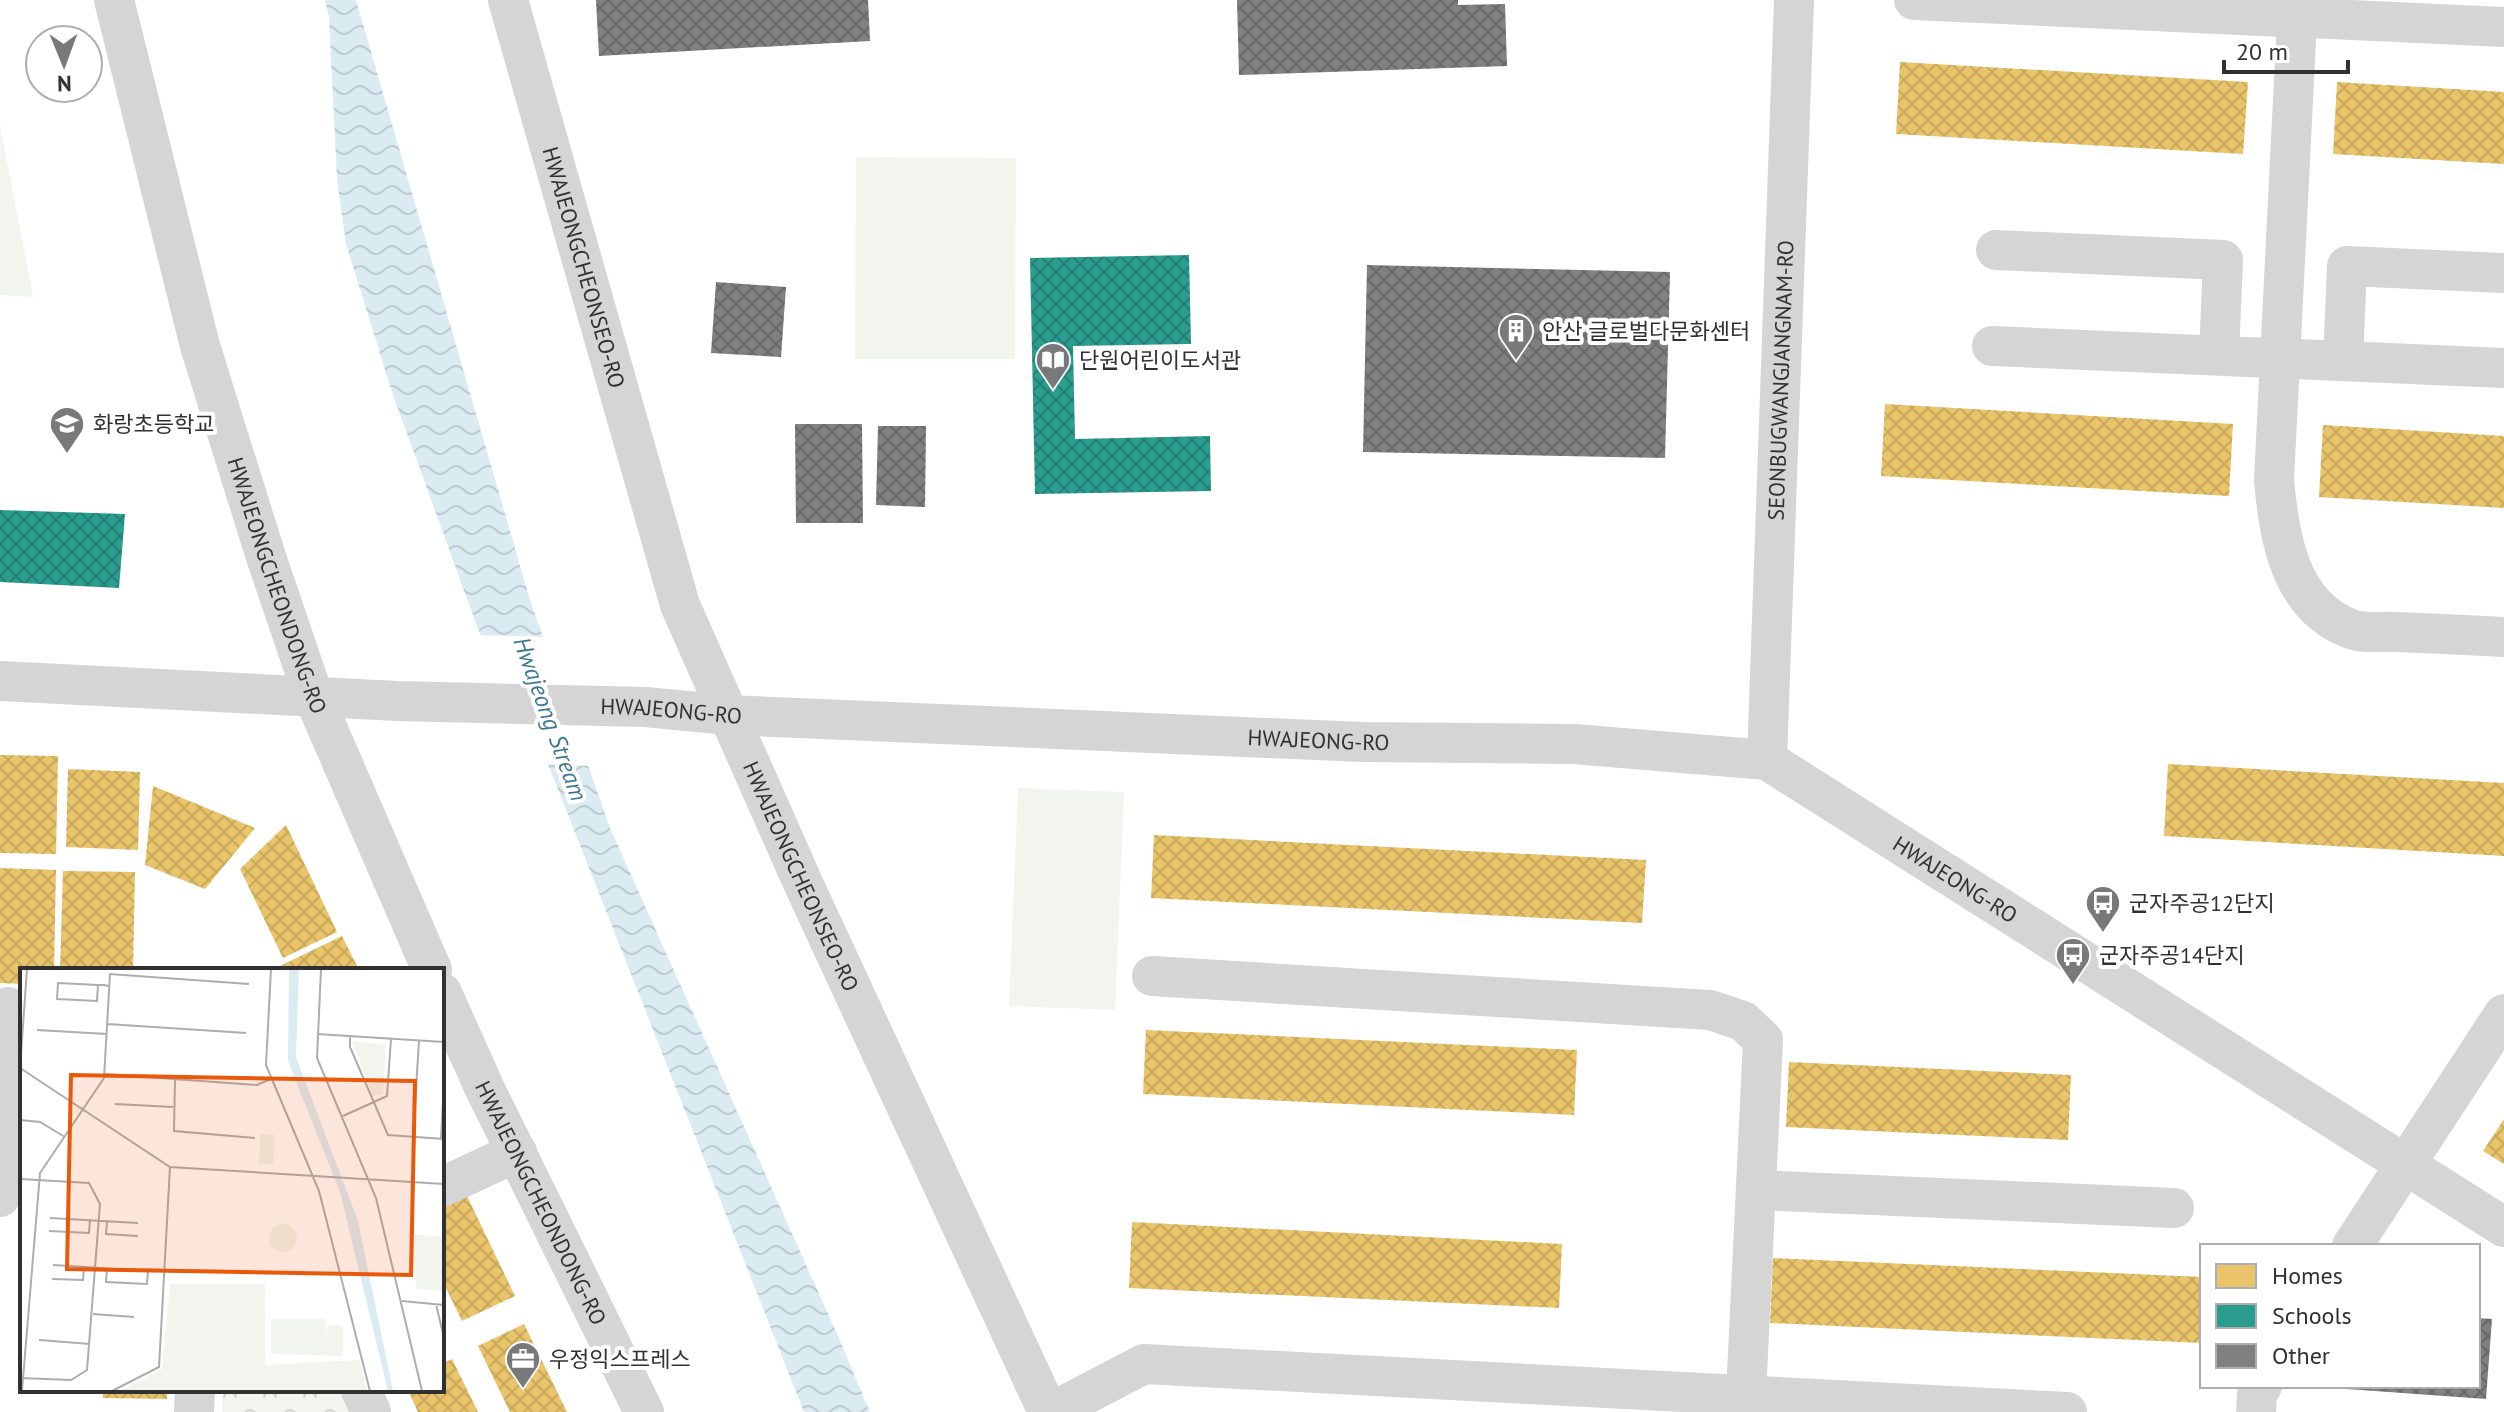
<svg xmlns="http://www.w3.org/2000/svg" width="2504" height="1412" font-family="'PT Sans','Noto Sans KR',sans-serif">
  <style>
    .grass { fill: #f2f5ed }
    .forest { fill: url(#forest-crowns) }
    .water { fill: url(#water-waves) }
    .pier { fill: #fff }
    .homes { fill: url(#homes-cross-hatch) }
    .schools { fill: url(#schools-cross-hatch) }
    .building { fill: url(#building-cross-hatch) }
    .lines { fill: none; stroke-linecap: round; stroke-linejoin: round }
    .minor { stroke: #d5d5d5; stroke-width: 40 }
    .labels { text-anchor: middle; stroke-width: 8; stroke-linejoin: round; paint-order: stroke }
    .street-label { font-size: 22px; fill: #313131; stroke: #fff }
    .poi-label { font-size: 22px; fill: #313131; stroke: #fff; text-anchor: start }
    .water-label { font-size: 24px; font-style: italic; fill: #3e7894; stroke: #fff }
    .inset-road { fill: none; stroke: #adadad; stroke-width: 2 }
    .view { fill: #e8590c; fill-opacity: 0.15; stroke: #e8590c; stroke-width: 4 }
    .inset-edge { fill: none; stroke: #313131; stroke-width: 4 }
  </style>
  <defs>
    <pattern id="forest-crowns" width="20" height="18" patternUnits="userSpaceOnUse" patternTransform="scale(2)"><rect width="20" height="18" fill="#f2f5ed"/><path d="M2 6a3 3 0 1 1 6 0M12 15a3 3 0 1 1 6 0" fill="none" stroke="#d0d2cc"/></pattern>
    <pattern id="water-waves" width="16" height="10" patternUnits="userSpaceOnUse" patternTransform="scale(2)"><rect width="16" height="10" fill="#dbebf2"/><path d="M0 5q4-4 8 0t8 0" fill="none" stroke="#bccad0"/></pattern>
    <pattern id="homes-cross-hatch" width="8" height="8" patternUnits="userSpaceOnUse" patternTransform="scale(2)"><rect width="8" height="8" fill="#e9c46a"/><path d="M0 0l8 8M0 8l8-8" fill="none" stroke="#c8a95c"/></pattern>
    <pattern id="schools-cross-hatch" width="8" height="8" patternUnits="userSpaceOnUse" patternTransform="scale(2)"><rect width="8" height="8" fill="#2a9d8f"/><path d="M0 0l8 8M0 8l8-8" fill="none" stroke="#258175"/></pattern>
    <pattern id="building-cross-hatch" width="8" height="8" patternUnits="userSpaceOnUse" patternTransform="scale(2)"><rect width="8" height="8" fill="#808080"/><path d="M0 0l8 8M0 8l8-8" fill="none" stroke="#696969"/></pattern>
  </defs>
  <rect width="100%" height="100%" fill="#fff"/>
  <g class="grass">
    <path d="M0,125L33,297L0,295Z"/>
    <path d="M856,157L1016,158L1015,359H855Z"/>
    <path d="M1018,788L1124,792L1115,1010L1009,1006Z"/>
  </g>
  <path class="forest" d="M223,1390H343L354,1412H222Z"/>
  <path class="water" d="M325,0H356L530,600L610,828L838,1336L870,1412H804L550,769L478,629L392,392L346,244L337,179L329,17Z"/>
  <path class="pier" d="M477,635L547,637L592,766L543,764Z"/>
  <g class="homes">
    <path d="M1900,62L2248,82L2243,154L1896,134Z"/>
    <path d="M2337,82L2504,92V164L2333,154Z"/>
    <path d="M1885,404L2233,424L2229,496L1881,476Z"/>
    <path d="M2323,425L2504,436V508L2319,497Z"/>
    <path d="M0,755L58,756L56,854L0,853Z"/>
    <path d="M2168,764L2504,783V856L2164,836Z"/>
    <path d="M68,769L140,772L138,850L66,847Z"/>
    <path d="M153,786L255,828L205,889L145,865Z"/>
    <path d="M286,825L337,932L283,958L240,869Z"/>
    <path d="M1154,835L1646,860L1642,923L1151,898Z"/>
    <path d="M0,868L56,870L54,970H22V984L0,983Z"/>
    <path d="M63,871L135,872L133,970H60Z"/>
    <path d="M342,936L359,970H284L282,965Z"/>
    <path d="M1146,1030L1577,1050L1574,1115L1143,1094Z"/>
    <path d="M1789,1062L2071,1075L2068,1140L1786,1127Z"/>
    <path d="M2504,1119V1164L2483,1151Z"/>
    <path d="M467,1196L515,1296L462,1321L442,1280V1208Z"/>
    <path d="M1132,1222L1562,1244L1559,1308L1129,1288Z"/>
    <path d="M1773,1258L2202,1277V1343L1770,1323Z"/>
    <path d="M524,1324L567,1412H510L478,1346Z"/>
    <path d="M452,1359L478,1412H418L408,1390H442V1364Z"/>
    <path d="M103,1390H167V1399L103,1398Z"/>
  </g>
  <g class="schools">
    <path d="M1189,255L1191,344L1073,346L1075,439L1210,436L1211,491L1035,494L1030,258Z"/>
    <path d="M0,510L125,514L119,588L0,582Z"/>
  </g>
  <g class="building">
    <path d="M596,0H868L870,41L599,56Z"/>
    <path d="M1237,0H1458V5L1505,4L1507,66L1239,75Z"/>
    <path d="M1367,265L1670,272L1665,458L1363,452Z"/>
    <path d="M716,282L786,287L781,357L711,353Z"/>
    <path d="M795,424H862L863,523H796Z"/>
    <path d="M878,426H926L925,507L876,505Z"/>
    <path d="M2478,1318L2492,1319L2486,1399L2333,1388V1386H2478Z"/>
  </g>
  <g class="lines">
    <g class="minor">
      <path id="s1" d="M114,0L200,346L267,560L313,695L432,970"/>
      <path id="s2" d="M508,0L680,605L803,883L1048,1412"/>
      <path d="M1914,0L2504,27"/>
      <path d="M2298,0L2274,480C2279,536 2289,606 2351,629C2363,634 2380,631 2393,632C2430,633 2467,635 2504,637"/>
      <path d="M1996,250L2223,260L2219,355"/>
      <path d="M1992,346L2504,368"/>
      <path d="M2343,361L2347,266L2504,273"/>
      <path id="s3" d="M0,681L398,701L645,707L729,715L1362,742L1574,744L1767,760L2504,1227"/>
      <path id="s4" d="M1767,760L1794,0"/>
      <path d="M1152,976L1710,1010L1743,1021L1763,1040L1746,1395"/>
      <path id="s5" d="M442,993L484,1087L644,1412"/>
      <path d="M442,1187L517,1152"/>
      <path d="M1756,1190L2174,1208"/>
      <path d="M0,1197L8,1007"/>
      <path d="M2352,1246L2504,1014"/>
      <path d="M361,1390L371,1412"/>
      <path d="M194,1412L195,1390"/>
      <path d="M1052,1412L1144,1364L2067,1412"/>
      <path d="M2256,1412L2257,1394L2262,1386"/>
    </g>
  </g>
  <defs>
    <symbol id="building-pin" viewBox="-11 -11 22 30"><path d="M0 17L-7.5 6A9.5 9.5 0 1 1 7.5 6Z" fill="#797979" stroke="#fff"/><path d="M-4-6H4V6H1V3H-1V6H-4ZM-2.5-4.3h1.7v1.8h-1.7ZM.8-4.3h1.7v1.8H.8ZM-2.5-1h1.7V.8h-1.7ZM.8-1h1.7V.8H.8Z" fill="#fff"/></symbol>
    <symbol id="library-pin" viewBox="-11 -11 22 30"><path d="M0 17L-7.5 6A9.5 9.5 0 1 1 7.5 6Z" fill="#797979" stroke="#fff"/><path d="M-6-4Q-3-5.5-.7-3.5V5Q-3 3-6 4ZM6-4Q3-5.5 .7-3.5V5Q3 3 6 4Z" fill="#fff"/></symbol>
    <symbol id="school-pin" viewBox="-11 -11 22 30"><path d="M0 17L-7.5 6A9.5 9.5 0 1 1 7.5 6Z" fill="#797979" stroke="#fff"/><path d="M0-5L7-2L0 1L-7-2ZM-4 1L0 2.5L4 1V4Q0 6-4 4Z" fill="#fff"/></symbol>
    <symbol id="bus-pin" viewBox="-11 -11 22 30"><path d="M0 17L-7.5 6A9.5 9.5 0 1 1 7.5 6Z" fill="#797979" stroke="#fff"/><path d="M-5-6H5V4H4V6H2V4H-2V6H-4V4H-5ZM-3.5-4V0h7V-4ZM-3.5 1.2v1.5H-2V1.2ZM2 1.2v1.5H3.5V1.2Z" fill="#fff"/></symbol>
    <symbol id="office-pin" viewBox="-11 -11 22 30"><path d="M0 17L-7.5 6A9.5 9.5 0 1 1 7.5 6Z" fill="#797979" stroke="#fff"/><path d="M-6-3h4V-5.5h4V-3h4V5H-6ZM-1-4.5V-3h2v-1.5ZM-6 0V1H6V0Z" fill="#fff"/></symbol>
  </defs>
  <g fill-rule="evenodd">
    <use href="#building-pin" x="1496" y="311" width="40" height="54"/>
    <use href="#library-pin" x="1033" y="340" width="40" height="54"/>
    <use href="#school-pin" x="47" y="404" width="40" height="54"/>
    <use href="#bus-pin" x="2083" y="883" width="40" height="54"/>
    <use href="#bus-pin" x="2053" y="935" width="40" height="54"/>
    <use href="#office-pin" x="503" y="1339" width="40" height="54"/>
  </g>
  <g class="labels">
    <g class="street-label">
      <text dy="8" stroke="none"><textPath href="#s2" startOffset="278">HWAJEONGCHEONSEO-RO</textPath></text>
      <text dy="8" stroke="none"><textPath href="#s4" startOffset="380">SEONBUGWANGJANGNAM-RO</textPath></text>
      <text dy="8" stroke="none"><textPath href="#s1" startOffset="608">HWAJEONGCHEONDONG-RO</textPath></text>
      <text dy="8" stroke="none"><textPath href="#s3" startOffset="672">HWAJEONG-RO</textPath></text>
      <text dy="8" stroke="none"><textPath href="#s3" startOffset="1320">HWAJEONG-RO</textPath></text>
      <text dy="8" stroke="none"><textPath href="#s2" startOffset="926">HWAJEONGCHEONSEO-RO</textPath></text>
      <text dy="8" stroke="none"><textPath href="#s3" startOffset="1992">HWAJEONG-RO</textPath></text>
      <text dy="8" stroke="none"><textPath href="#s5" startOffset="232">HWAJEONGCHEONDONG-RO</textPath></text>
    </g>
    <g class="poi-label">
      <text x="1542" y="339">안산 글로벌다문화센터</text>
      <text x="1079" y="368">단원어린이도서관</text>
      <text x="93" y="432">화랑초등학교</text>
      <text x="2129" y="911">군자주공12단지</text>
      <text x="2099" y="963">군자주공14단지</text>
      <text x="549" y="1367">우정익스프레스</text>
    </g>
    <g class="water-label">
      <text transform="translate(550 719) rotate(70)" y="8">Hwajeong Stream</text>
    </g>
  </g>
  <g transform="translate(20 968)">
    <rect width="424" height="424" fill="#fff"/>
    <path d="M240,166L255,167L253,197L239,196ZM249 270a14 14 0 1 1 28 0a14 14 0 1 1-28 0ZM388,266L424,269V323L397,321ZM251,351H305L306,371L307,357H323V388L251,386Z" fill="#f2f5ed"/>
    <path d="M332,73L366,77L363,126L353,128ZM150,316H245V397L340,392L347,423H98L142,401Z" fill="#f2f5ed"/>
    <path d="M269,1H279L276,89L338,253L373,423H368L320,224L268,93Z" fill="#dbebf2"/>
    <path class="inset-road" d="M251,1L246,97L299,223L350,423M301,1L297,90L356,230L402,423M78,17L77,33L37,31L38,15L78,17H84L89,18M87,56L226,65M17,62L87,66M297,66L424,74M330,68V79L368,167L424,171M0,100L150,199L424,216M0,100L7,1M85,106L237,117L251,111M155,111L154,163L235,170M95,136L153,139M323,148L367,128L371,71M0,152L20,154L45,169M393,169L399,73M421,170L424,115M0,211L69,215L80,236L67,402L51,412L0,410M30,250L118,255M87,253L86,266L118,268M29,263L69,265L70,252M33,297L128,303L127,316L86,314L87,300M32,311L63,312L64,299M382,333L424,337M416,336L424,370M73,346L114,349M19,372L70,376M2,423L20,205L84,110L90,6L229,16M92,423L139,399L150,199"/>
    <path class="view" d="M51,107L395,113L391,307L47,301Z"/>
    <rect width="424" height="424" class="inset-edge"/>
  </g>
  <rect x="2200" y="1244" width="280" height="144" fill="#ffffff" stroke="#adadad" stroke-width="2"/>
  <rect x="2216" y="1264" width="40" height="24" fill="#e9c46a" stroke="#adadad" stroke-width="2"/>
  <text x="2272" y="1284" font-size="24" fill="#313131">Homes</text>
  <rect x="2216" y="1304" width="40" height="24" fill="#2a9d8f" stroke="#adadad" stroke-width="2"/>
  <text x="2272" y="1324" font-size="24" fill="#313131">Schools</text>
  <rect x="2216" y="1344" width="40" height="24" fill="#808080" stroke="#adadad" stroke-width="2"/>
  <text x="2272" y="1364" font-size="24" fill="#313131">Other</text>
  <g transform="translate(64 64) rotate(179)"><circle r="38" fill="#ffffff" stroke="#adadad" stroke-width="2"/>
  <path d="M0-6L14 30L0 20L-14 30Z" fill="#797979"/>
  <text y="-12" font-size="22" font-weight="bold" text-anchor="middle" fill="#313131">N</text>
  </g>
  <path d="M2224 60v12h124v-12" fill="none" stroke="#313131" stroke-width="4"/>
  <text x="2236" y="60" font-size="24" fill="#313131" stroke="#ffffff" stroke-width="6" paint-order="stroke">20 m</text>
</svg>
